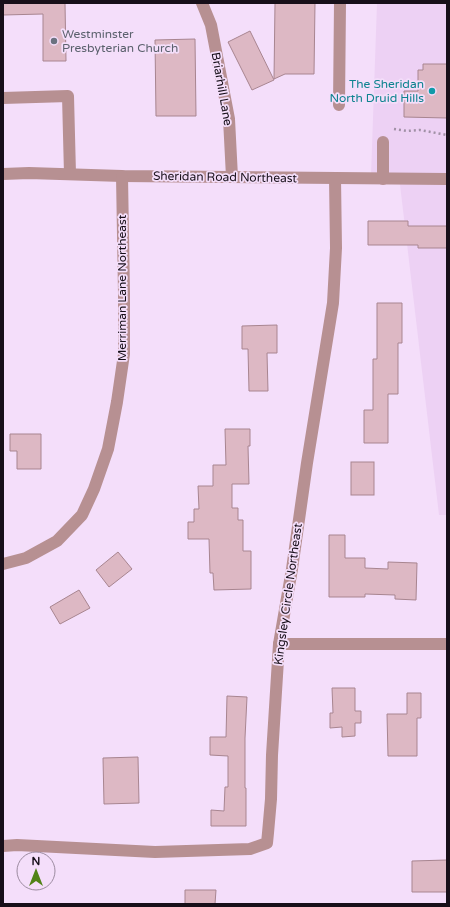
<svg xmlns="http://www.w3.org/2000/svg" width="450" height="907" font-family="'Varela Round',sans-serif">
  <style>
    .built { fill: #edd1f4 }
    .building { fill: #ddb8c4; stroke: #a88590 }
    .lines { fill: none; stroke-linecap: round; stroke-linejoin: round }
    .path { stroke: #a191a6; stroke-width: 2.5; stroke-dasharray: 2 3; stroke-linecap: butt }
    .minor { stroke: #b79092; stroke-width: 12 }
    .worship-dot { fill: #6b7280; stroke: #f4defa; stroke-width: 1.5 }
    .culture-dot { fill: #0f9aa8; stroke: #f4defa; stroke-width: 1.5 }
    .labels { text-anchor: middle; stroke-width: 3.5; stroke-linejoin: round; paint-order: stroke }
    .worship-label { font-size: 12px; fill: #5b616d; stroke: #f4defa; text-anchor: start }
    .culture-label { font-size: 12px; fill: #0d838f; stroke: #f4defa; text-anchor: end }
    .street-label { font-size: 12px; fill: #170f19; stroke: #f4defa }
  </style>
  <rect width="100%" height="100%" fill="#f4defa"/>
  <path class="built" d="M377,3H447V515H439L399,176H371Z"/>
  <g class="building">
    <path d="M3,3H65L66,61H43V14L3,15Z"/>
    <path d="M275,3H315L314,74H285L274,79Z"/>
    <path d="M250,31L274,80L252,90L228,42Z"/>
    <path d="M195,39L196,116H156L155,40Z"/>
    <path d="M423,64H447V118L404,117V91H418V70H423Z"/>
    <path d="M368,221H408V226H447V248H418V245H368Z"/>
    <path d="M377,303H402V343H398V394H388V443H364V410H373V359H377Z"/>
    <path d="M277,325V353H267L268,391H249L248,349H242V326Z"/>
    <path d="M225,429H250V446H248L249,484H232V508H238V520H243V551H251V589L214,590L213,573H210L209,539H188V522H194V509H199L198,486H213V465H226Z"/>
    <path d="M10,434H41V469H17V451H10Z"/>
    <rect x="351" y="462" width="23" height="33"/>
    <path d="M329,535H345V558H365V568L388,569V562L417,563L416,600L395,599V595L365,594V597H329Z"/>
    <path d="M118,552L132,569L109,587L96,570Z"/>
    <path d="M79,590L90,608L60,624L50,607Z"/>
    <path d="M332,688H355V711H361V723H355V736L342,737V727L330,728V713H333Z"/>
    <path d="M407,693H421V718H417V756H388L387,714H407Z"/>
    <path d="M227,696L247,697L245,738V788H246V826H211V810L224,811L225,787H228V756L210,755V737H226Z"/>
    <path d="M138,757L139,803L104,804L103,758Z"/>
    <path d="M447,860V892H412V861Z"/>
    <path d="M185,890H216L215,904H185Z"/>
  </g>
  <g class="lines">
    <path class="path" d="M394,129L407,131L420,130L447,135"/>
    <g class="minor">
      <path d="M202,3L211,25L229,119L232,177"/>
      <path d="M3,98L68,96L70,174"/>
      <path d="M339,105L340,3"/>
      <path d="M3,174L29,173L122,176L447,179"/>
      <path d="M383,179V142"/>
      <path d="M3,564L26,558L57,541L82,515L94,489L108,449L117,402L124,354V293L122,176"/>
      <path d="M279,644H447"/>
      <path d="M3,846L17,845L155,852L250,849L267,843L268,833L271,799L272,755L279,644L292,569L307,463L333,303L336,248L335,178"/>
    </g>
  </g>
  <circle class="worship-dot" cx="54" cy="41" r="4"/>
  <circle class="culture-dot" cx="432" cy="91" r="4"/>
  <g class="labels">
    <g class="worship-label">
      <text x="62" y="38">Westminster<tspan x="62" dy="14">Presbyterian Church</tspan></text>
    </g>
    <g class="culture-label">
      <text x="424" y="88">The Sheridan<tspan x="424" dy="14">North Druid Hills</tspan></text>
    </g>
    <g class="street-label">
      <text transform="translate(222 89) rotate(80)" y="4">Briarhill Lane</text>
      <text transform="translate(225 177) rotate(1)" y="4">Sheridan Road Northeast</text>
      <text transform="translate(122 288) rotate(-90)" y="4">Merriman Lane Northeast</text>
      <text transform="translate(288 594) rotate(-82)" y="4">Kingsley Circle Northeast</text>
    </g>
  </g>
  <rect width="450" height="907" fill="none" stroke="#170f19" stroke-width="8"/>
  <g transform="translate(36 871)"><circle r="19" fill="#f4defa" stroke="#9c8ba0"/>
  <path d="M0-3L7 15L0 10L-7 15Z" fill="#518317"/>
  <text y="-6" font-size="11" font-weight="bold" text-anchor="middle" fill="#170f19">N</text>
  </g>
</svg>
